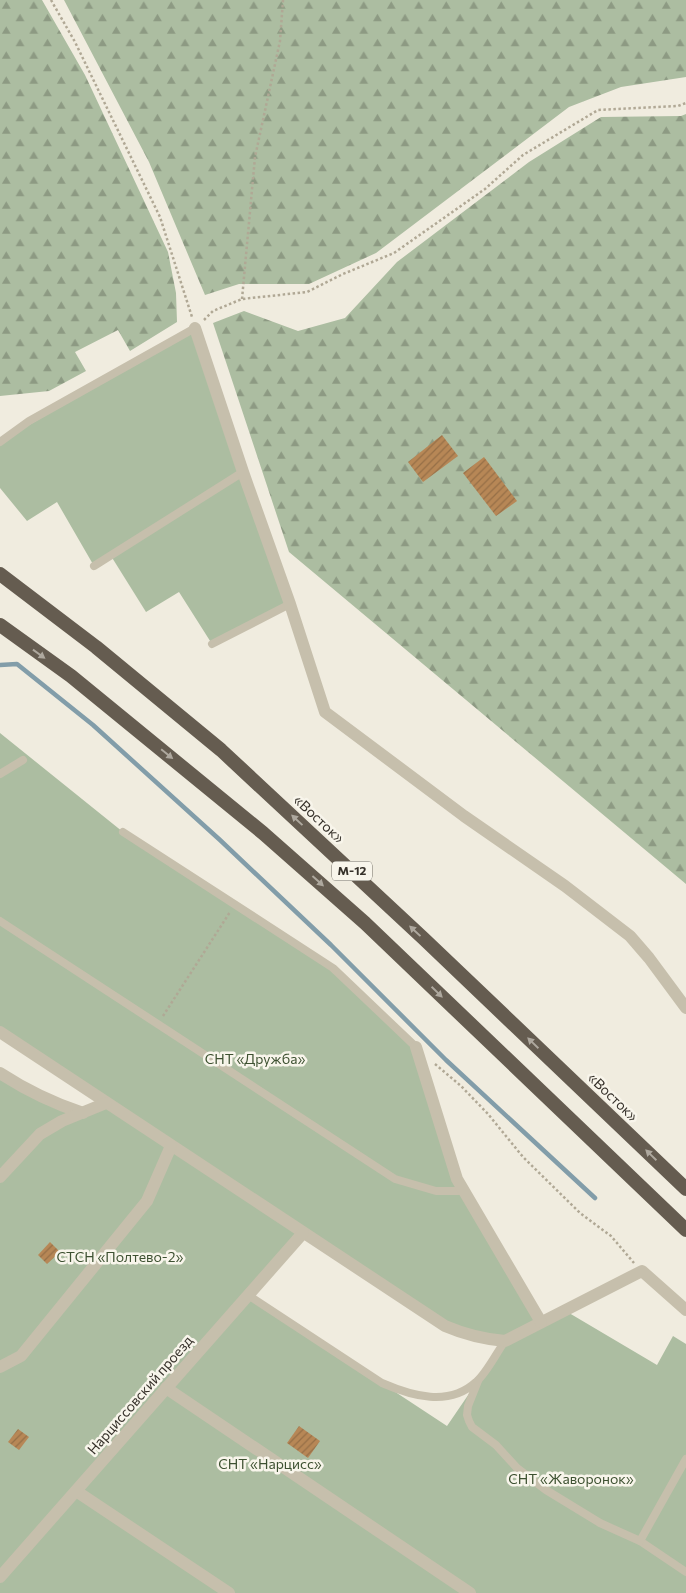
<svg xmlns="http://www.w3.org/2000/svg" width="686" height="1593" font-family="Commissioner,sans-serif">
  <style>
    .forest { fill: url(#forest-firs) }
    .green { fill: #acbda1; fill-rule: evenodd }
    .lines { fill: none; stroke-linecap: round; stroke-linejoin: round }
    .stream { stroke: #829da9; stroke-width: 4.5 }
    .building { fill: url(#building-hatch) }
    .path { stroke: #b0a895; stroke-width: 2.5; stroke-dasharray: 2.5 2.5; stroke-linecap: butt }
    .service { stroke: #c6bfac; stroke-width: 8 }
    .minor { stroke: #c6bfac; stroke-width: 12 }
    .trunk { stroke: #655c50; stroke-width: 14 }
    .oneway { fill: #aea89e }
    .labels { text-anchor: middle; stroke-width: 5; stroke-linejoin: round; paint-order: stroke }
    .shield { fill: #f8f5eb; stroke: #706c64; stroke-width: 1 }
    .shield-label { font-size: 12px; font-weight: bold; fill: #36312a }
    .street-label { font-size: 14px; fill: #36312a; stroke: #f8f5eb }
    .park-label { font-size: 14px; fill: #3d5131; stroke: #f8f5eb }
  </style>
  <defs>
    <pattern id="forest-firs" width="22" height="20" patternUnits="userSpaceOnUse" patternTransform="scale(1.25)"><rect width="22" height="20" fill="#acbda1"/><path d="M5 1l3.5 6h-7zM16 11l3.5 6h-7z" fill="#8d9a83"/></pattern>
    <pattern id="building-hatch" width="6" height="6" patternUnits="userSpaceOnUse" patternTransform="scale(1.25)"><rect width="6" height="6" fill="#b78756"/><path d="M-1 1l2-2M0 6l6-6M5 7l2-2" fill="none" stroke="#966f47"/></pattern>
  </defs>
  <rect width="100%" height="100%" fill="#f0ecdf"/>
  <g class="forest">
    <path d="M0,0H42L85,75L168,252L176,293L177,322L130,351L118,330L75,352L86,371L49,391L0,396Z"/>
    <path d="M64,0H686V77L621,87L569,107L376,253L309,284H239L205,295L149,162Z"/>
    <path d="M686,114V884L289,552L213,323L244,311L298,331L345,318L397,262L529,162L601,117L681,116Z"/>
  </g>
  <g class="green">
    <path d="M195,328L290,604L212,644L179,592L146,612L111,556L94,566L57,502L27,521L0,488V442Z"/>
    <path d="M0,733L123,832L333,968L416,1047L457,1179L541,1322L564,1310L657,1365L673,1336L686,1344V1593H0V1073L83,1113L106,1103L0,1032ZM303,1233L445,1326L505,1341L447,1426L248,1295Z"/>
  </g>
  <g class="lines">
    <path class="stream" d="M0,665L17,664L93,725L220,840L331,945L446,1060L595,1198"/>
  </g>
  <g class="building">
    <path d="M442,435L458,456L423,482L408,462Z"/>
    <path d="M484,457L517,501L496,516L463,473Z"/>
    <path d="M50,1242L60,1252L47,1264L38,1255Z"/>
    <path d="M299,1426L320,1441L308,1458L287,1443Z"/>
    <path d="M18,1429L29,1437L19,1450L8,1442Z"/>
  </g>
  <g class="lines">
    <g class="path">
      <path d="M51,0L75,42L160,217L192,317"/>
      <path d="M242,299L255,157L280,41L283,0"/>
      <path d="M204,320L213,311L242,299L307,292L343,274L394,253L485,189L523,155L598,110L678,106L686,103"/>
      <path d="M163,1016L230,912"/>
      <path d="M435,1064L461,1086L488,1114L523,1157L580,1213L611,1236L634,1263"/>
    </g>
    <g class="service">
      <path d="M0,442L29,421L195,328"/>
      <path d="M94,566L243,472"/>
      <path d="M212,644L290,604"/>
      <path d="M0,774L23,760"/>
      <path d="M123,832L333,968L416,1047"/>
      <path d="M0,921L395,1179L436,1191H464"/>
      <path d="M248,1295L382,1383C412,1396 449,1407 476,1382C486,1374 497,1352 505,1341"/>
      <path d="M478,1381L468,1406L467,1415L469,1421L472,1427L496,1445L517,1468L546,1490L600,1523L640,1541L686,1572"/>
      <path d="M640,1541L686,1459"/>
    </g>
    <g class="minor">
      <path d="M195,328L243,472L290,604L325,712L464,816L565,886L630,936L649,958L686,1008"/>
      <path d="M0,1032L445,1326C466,1335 482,1339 505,1341L642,1271L686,1310"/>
      <path d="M416,1047L457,1179L541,1322"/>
      <path d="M0,1073C26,1090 53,1103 83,1113"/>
      <path d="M0,1177L40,1134L62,1121L106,1103"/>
      <path d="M0,1367L21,1356L147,1201L171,1146"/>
      <path d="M166,1388L470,1593"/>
      <path d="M76,1491L229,1593"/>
      <path d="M0,1577L303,1233"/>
    </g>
    <g class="trunk">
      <path d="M0,574L96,647L221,750L423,938L686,1189"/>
      <path d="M0,625L71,676L263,833L365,923L686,1230"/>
    </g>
  </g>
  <defs><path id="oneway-solid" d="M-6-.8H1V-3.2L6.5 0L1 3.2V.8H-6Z" transform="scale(1.25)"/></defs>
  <g class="oneway">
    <use href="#oneway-solid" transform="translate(39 654) rotate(36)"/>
    <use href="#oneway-solid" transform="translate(167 754) rotate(39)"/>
    <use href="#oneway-solid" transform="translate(297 820) rotate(-137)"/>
    <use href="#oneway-solid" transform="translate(318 881) rotate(42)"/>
    <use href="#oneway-solid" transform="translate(415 931) rotate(-137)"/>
    <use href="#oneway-solid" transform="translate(437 992) rotate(44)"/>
    <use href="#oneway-solid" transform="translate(533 1043) rotate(-136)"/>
    <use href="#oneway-solid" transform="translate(651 1155) rotate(-136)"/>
  </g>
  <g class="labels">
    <rect class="shield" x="332" y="861.5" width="40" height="19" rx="4"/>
    <g class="shield-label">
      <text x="352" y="875">М-12</text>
    </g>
    <g class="street-label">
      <text transform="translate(319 819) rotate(43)" y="5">«Восток»</text>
      <text transform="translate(613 1097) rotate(44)" y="5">«Восток»</text>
      <text transform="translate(140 1395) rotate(-49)" y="5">Нарциссовский проезд</text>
    </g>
    <g class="park-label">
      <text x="255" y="1064">СНТ «Дружба»</text>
      <text x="120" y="1262">СТСН «Полтево-2»</text>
      <text x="270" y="1469">СНТ «Нарцисс»</text>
      <text x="571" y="1484">СНТ «Жаворонок»</text>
    </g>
  </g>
</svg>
